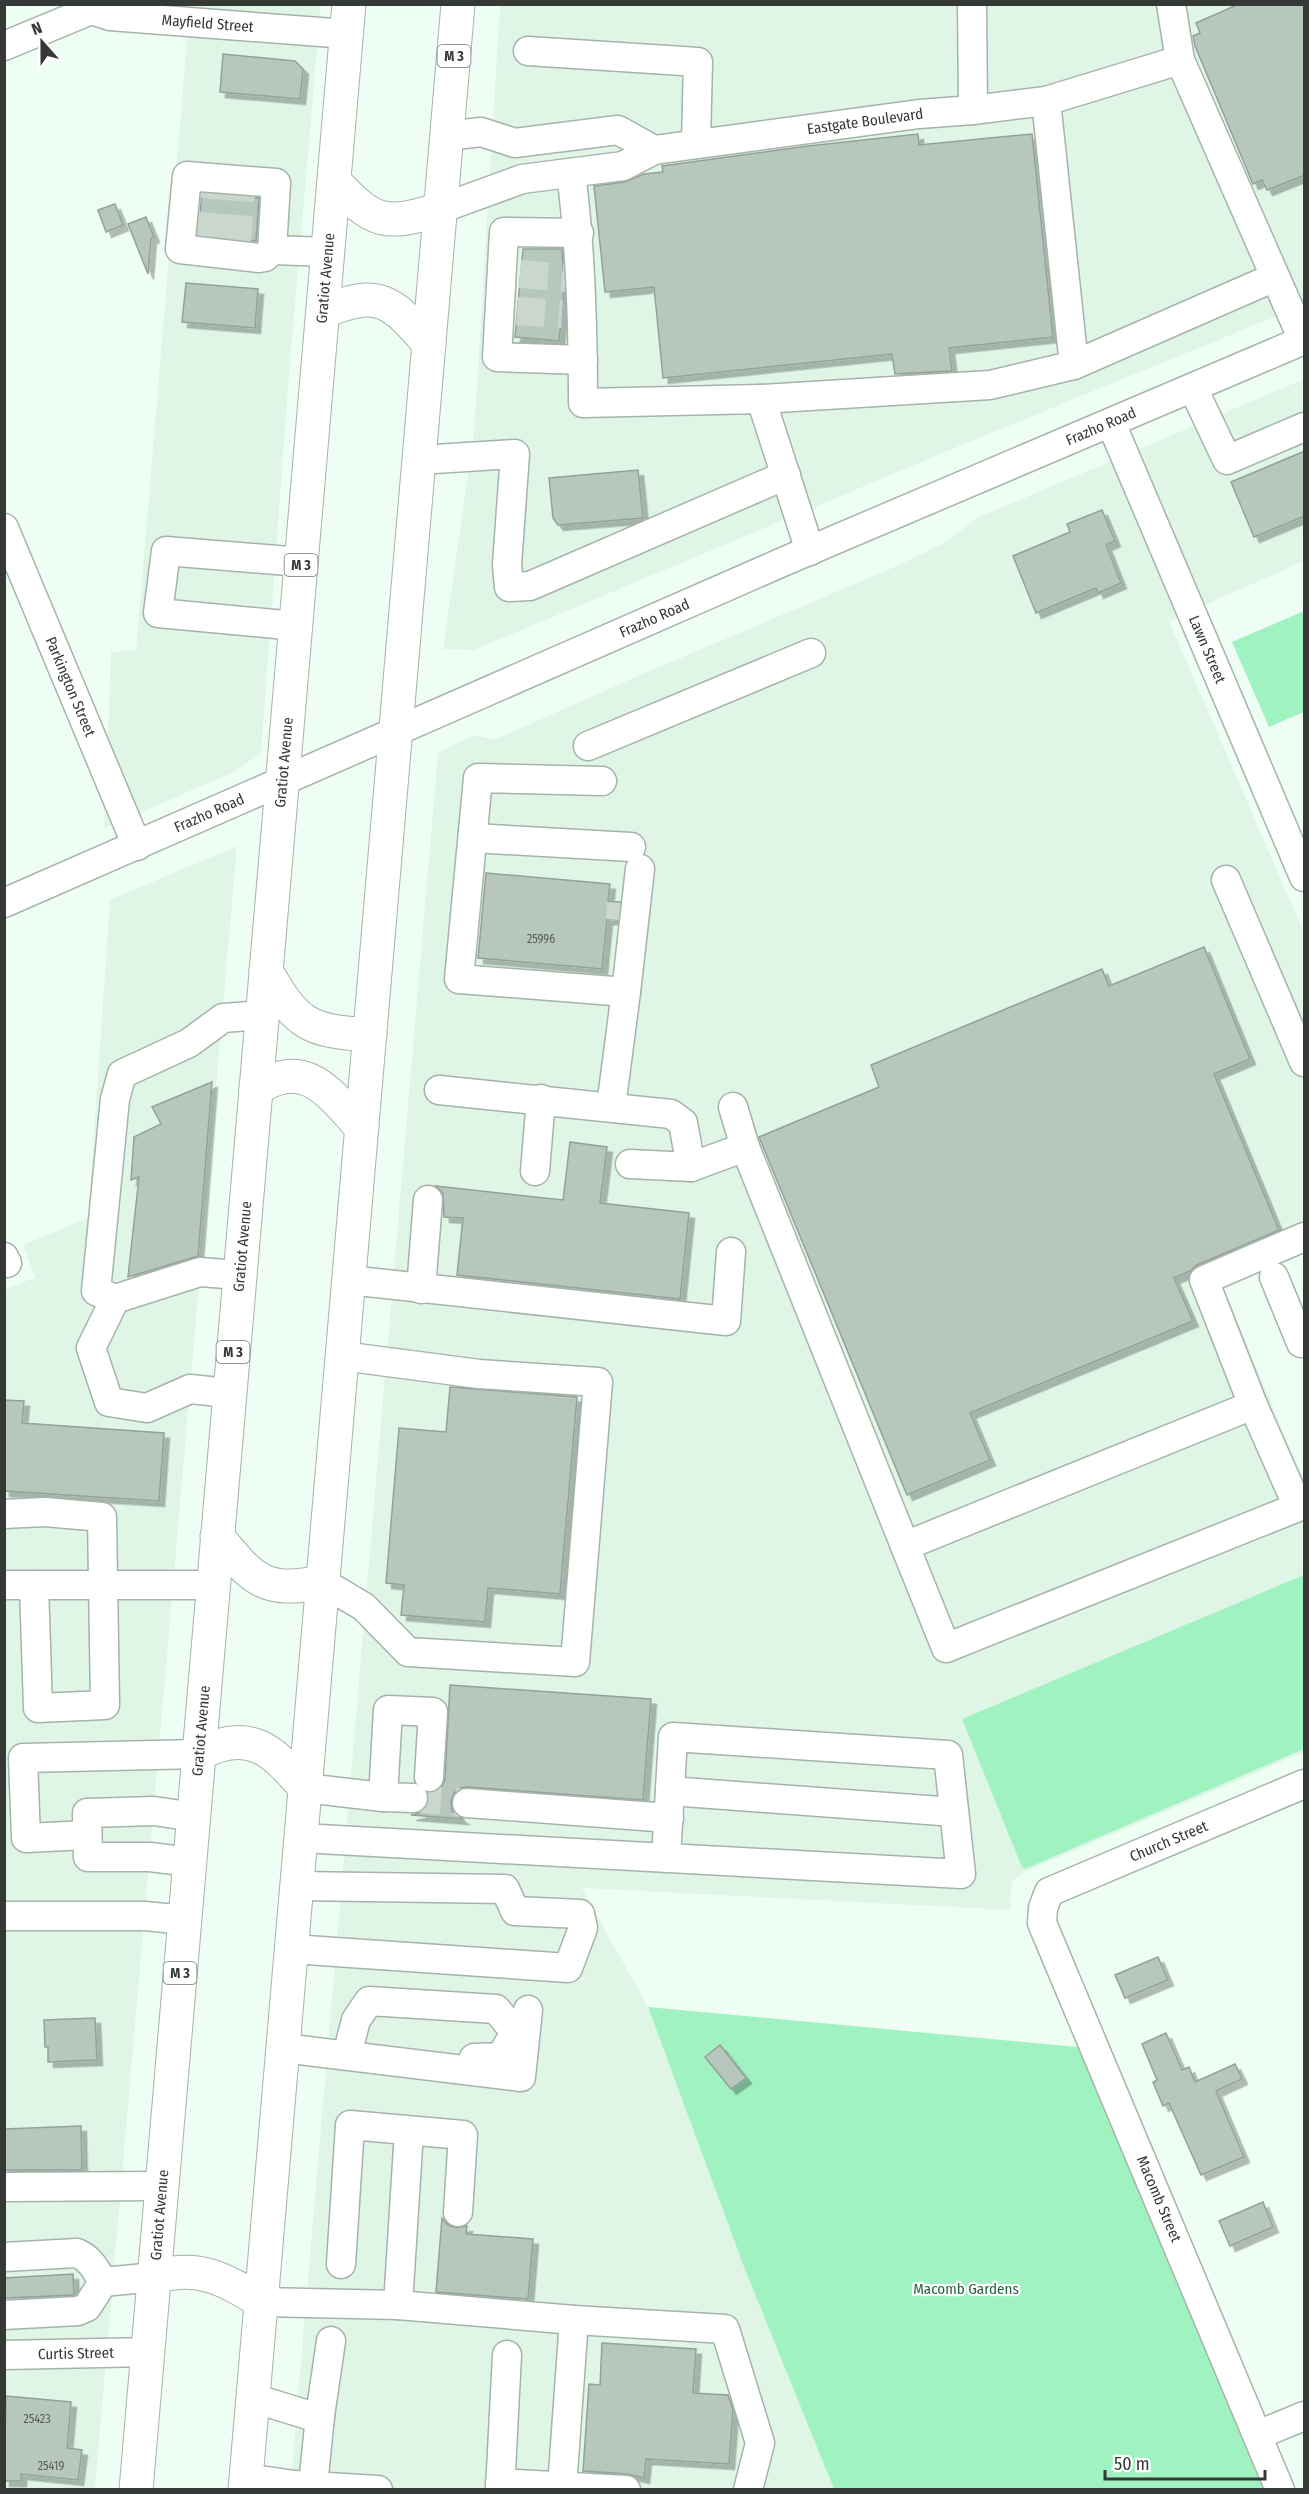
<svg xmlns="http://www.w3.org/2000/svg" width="1309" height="2494" font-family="'Fira Sans Condensed',sans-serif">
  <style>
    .built { fill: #dff6e7 }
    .green { fill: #a0f2c1 }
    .building { fill: #b8c7be; stroke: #93a298; stroke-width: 1.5; filter: url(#shadow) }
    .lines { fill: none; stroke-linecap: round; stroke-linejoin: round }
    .minor-tunnel { stroke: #cad7ce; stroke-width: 28; stroke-dasharray: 28 14; stroke-linecap: butt }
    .minor-casing { stroke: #a5b3aa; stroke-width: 31 }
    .major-casing { stroke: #a5b3aa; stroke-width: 35 }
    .minor { stroke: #fff; stroke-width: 28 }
    .major { stroke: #fff; stroke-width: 33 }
    .labels { text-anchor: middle; stroke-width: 4.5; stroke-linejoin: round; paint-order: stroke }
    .number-label { font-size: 12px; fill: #555c58 }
    .shield { fill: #fff; stroke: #717472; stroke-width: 1.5 }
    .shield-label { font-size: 14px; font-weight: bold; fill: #343936 }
    .street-label { font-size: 15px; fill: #343936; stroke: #fff }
    .park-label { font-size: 15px; fill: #236342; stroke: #fff }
  </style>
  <defs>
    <filter id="shadow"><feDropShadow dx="5.5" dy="5.5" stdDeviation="0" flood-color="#0004"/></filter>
  </defs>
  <rect width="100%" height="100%" fill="#effef4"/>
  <g class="built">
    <path d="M190,5H321L291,350L261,753L234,772L104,828L111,652L136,650Z"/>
    <path d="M500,5H1304V305L974,440L474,650L443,649L474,432Z"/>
    <path d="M1304,379V561L1169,621L1304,933V1250L1222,1285L1304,1481V1752L1022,1873L1012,1882L1010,1910L582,1888L648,2007L744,2267L834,2489L290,2490L438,752L475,735L494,740L645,673L892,568L942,544L977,518Z"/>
    <path d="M237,846L95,2489L5,2490V1290L35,1277L23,1245L88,1218L110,900Z"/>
  </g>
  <g class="green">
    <path d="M1304,611V712L1269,727L1232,642Z"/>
    <path d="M1304,1575V1749L1025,1869L1022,1867L962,1719Z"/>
    <path d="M648,2007L1078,2047L1263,2489H834L744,2267Z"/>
  </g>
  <g class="building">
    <path d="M1239,4H1305V175L1267,190L1262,180L1253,184L1195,46L1193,36L1200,33L1196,23Z"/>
    <path d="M223,54L295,61L303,69L300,99L220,92Z"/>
    <path d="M918,134L919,145L1032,134L1053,337L949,348L952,371L895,374L892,354L663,378L654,287L605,292L594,186L625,182L644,174L663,172L662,166L808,146Z"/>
    <path d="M202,194L259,198L256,241L198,234Z"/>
    <path d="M115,204L123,225L106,232L98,210Z"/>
    <path d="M146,217L154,237L151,238L148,274L128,224Z"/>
    <path d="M523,249H562L564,291L559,341L515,337Z"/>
    <path d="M186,283L258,289L255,328L182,322Z"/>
    <path d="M1305,451V516L1254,537L1231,482Z"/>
    <path d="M638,470L643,518L558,525L553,518L549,478Z"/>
    <path d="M1102,510L1115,541L1106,545L1121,583L1098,593L1096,588L1036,613L1013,556L1070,532L1067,524Z"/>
    <path d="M486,873L610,884L608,901L620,902L618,920L607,919L602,969L478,958Z"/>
    <path d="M1204,947L1250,1059L1214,1074L1279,1230L1197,1265L1190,1271L1174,1278L1193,1321L970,1413L990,1460L907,1495L759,1137L879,1087L871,1065L1102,969L1109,986Z"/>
    <path d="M212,1082L198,1256L128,1277L139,1177L131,1180L134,1137L161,1124L152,1107Z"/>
    <path d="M570,1142L607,1147L600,1203L689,1213L680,1299L457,1275L463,1218L444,1217L443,1193L436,1186L563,1200Z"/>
    <path d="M450,1387L577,1397L560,1594L488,1588L485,1622L401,1615L404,1585L386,1583L399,1428L446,1432Z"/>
    <path d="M4,1400L24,1401L22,1423L164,1433L159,1501L4,1491Z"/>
    <path d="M450,1685L651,1699L643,1800L468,1787L460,1788L454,1793L451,1801L452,1811L463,1819L411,1815L420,1813L427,1807L428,1793L437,1791L442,1787L445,1779Z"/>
    <path d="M1158,1957L1168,1980L1125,1998L1115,1975Z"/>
    <path d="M95,2018L97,2060L48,2062V2047H45L44,2020Z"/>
    <path d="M1166,2033L1182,2070L1189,2067L1195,2082L1235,2064L1242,2079L1216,2091L1244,2157L1201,2175L1169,2103L1163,2106L1153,2082L1157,2080L1142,2044Z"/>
    <path d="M720,2045L746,2078L731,2089L705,2057Z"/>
    <path d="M81,2126L82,2170H4V2129Z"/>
    <path d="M1263,2202L1273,2227L1230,2246L1219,2221Z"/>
    <path d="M442,2218L448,2225L456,2228L467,2226L466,2234L533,2239L528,2299L436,2292Z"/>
    <path d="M73,2274L74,2295L4,2298V2278Z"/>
    <path d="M602,2343L696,2349L693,2393L728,2395L733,2410L729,2464L646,2459L644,2478L627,2474L583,2471L589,2384L600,2385Z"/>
    <path d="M6,2396L71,2402L67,2448L82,2450L78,2480L21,2474V2481H4Z"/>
  </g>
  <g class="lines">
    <g class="minor-tunnel">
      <path d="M210,241L215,189"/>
      <path d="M237,243L241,191"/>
      <path d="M520,274L566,278"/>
      <path d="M517,311L562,314"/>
      <path d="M620,920L621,903"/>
      <path d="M413,1798L467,1803"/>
    </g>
    <defs>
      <g id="minor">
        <path d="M1171,4L1180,60"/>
        <path id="s1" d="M4,46L91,10L110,16L347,34"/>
        <path d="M528,51L698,62L696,144"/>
        <path d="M1046,101L1074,365"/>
        <path d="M973,110L1046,101L1180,60L1303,340"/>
        <path id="s2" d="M654,150L919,114L973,110L972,4"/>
        <path d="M571,173C581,249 583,326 583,403L761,399"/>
        <path d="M440,209L522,179L623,166L654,150L618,130L515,143L481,132L447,136"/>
        <path d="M579,233L504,232L497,357L583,360"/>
        <path d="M272,250L265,257L259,258L180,249L187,176L276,183L272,250L328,252"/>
        <path d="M1193,388L1227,460L1304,427"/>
        <path id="s3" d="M1111,423L1304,877"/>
        <path d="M419,460L515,454L507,565L509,587L530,586L786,475"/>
        <path id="s4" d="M4,528L137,846"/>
        <path d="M810,551L761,399L990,385L1074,365L1275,277"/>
        <path d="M296,626L158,613L166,551L301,562"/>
        <path d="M588,746L811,653"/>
        <path d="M602,781L478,778L459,979L626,992L611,1107"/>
        <path d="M473,838L631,847"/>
        <path d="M1226,880L1304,1062"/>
        <path id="s5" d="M4,903L785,561L1304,340"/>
        <path d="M626,992L640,869"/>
        <path d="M439,1090L671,1114L683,1123L691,1167L745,1147"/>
        <path d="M733,1107L745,1147L905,1546L1253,1405L1204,1280L1304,1237"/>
        <path d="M630,1164L691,1167"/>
        <path d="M535,1171L541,1099"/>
        <path d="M4,1257L7,1263"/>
        <path d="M239,1275L200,1272L115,1299L96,1291L115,1099L122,1074L189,1043L223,1018L262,1015"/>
        <path d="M1274,1277L1301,1343L1304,1341"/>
        <path d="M349,1280L726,1321L731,1252"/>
        <path d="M421,1289L428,1200"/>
        <path d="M115,1299L91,1348L109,1402L147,1408L190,1389L229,1393"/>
        <path d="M4,1514L45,1512L102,1517L105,1705L38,1708L34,1585"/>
        <path d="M905,1546L946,1648L1298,1507L1253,1405"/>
        <path d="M322,1582L364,1607L408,1652L575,1662L598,1382L479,1374L342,1356"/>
        <path d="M4,1585H213"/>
        <path d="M305,1788L383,1797L388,1710L433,1712L429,1777"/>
        <path d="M670,1791L954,1812"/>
        <path d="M383,1797L413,1798"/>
        <path d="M467,1803L669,1818"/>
        <path d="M87,1835L26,1838L23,1758L199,1754"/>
        <path d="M301,1838L961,1874L948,1755L673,1737L666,1858"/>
        <path d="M190,1862L150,1857H88L87,1813L154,1811L194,1817"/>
        <path d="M4,1916H145L185,1920"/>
        <path d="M292,1949L568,1968L583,1928L580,1914L515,1911L505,1889L297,1886"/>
        <path d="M283,2048L521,2077L528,2010"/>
        <path d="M347,2055L356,2020L369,2001L496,2009L515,2032L501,2057L474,2058L473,2067"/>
        <path d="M4,2187L161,2186"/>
        <path d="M4,2257L77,2253C91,2259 96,2270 103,2282"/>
        <path d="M341,2264L350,2125L463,2135L458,2212"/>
        <path d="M103,2282L155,2277"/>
        <path d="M262,2302L398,2305L574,2320L725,2329L760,2443L748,2490"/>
        <path d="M398,2305L409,2131"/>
        <path d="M4,2315L78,2311L87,2307L103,2282"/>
        <path id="s6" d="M4,2355L149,2352"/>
        <path d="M253,2398L308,2415L320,2416L313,2486"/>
        <path d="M320,2416L331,2341"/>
        <path d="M1258,2435L1304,2416"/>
        <path d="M246,2478L294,2485L378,2490"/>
        <path d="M500,2483L626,2490"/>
        <path d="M562,2487L574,2320"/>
        <path d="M500,2490L507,2355"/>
        <path id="s7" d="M1280,2490L1042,1923L1043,1908L1049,1892L1304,1784"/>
      </g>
      <g id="major">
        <path d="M334,181C373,223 385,227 440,209"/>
        <path d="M323,312C379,288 392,301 429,344"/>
        <path d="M266,971C297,1025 308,1031 370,1035"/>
        <path d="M256,1089C306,1056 329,1093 362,1128"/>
        <path d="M217,1536C253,1580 264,1594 322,1582"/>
        <path d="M199,1754C249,1727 273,1750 305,1788"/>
        <path d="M155,2277C199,2264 224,2279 262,2302"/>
        <path id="s8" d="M136,2490L349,4"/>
        <path d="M245,2490L458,4"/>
      </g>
    </defs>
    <use href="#minor" class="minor-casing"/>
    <use href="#major" class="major-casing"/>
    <use href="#minor" class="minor"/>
    <use href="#major" class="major"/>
  </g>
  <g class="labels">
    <g class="number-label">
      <text x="541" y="943">25996</text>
      <text x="37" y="2423">25423</text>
      <text x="51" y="2470">25419</text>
    </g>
    <g class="shield">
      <rect x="437.5" y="45" width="33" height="22" rx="4.5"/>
      <rect x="284.5" y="554" width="33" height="22" rx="4.5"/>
      <rect x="216.5" y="1341" width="33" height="22" rx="4.5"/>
      <rect x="163.5" y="1962" width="33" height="22" rx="4.5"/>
    </g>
    <g class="shield-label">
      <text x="454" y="61">M 3</text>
      <text x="301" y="570">M 3</text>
      <text x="233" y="1357">M 3</text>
      <text x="180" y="1978">M 3</text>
    </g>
    <g class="street-label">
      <text dy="5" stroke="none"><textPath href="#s1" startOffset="212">Mayfield Street</textPath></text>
      <text dy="5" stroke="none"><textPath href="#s2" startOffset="213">Eastgate Boulevard</textPath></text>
      <text dy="5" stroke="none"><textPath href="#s8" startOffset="2220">Gratiot Avenue</textPath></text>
      <text dy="5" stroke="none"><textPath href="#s5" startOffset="1196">Frazho Road</textPath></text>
      <text dy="5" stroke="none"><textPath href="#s5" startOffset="710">Frazho Road</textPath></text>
      <text dy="5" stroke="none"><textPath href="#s3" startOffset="246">Lawn Street</textPath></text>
      <text dy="5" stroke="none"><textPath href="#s4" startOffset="172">Parkington Street</textPath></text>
      <text dy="5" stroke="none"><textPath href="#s8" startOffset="1734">Gratiot Avenue</textPath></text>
      <text dy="5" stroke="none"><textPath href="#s5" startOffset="224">Frazho Road</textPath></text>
      <text dy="5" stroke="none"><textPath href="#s8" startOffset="1248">Gratiot Avenue</textPath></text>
      <text dy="5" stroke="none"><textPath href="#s8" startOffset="762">Gratiot Avenue</textPath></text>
      <text dy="5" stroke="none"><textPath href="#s7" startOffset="777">Church Street</textPath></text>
      <text transform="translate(1159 2199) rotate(67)" y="5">Macomb Street</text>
      <text dy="5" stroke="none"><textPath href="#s8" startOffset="276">Gratiot Avenue</textPath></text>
      <text dy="5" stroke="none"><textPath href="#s6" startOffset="72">Curtis Street</textPath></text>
    </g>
    <g class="park-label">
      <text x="966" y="2294">Macomb Gardens</text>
    </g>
  </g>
  <rect width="1309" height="2494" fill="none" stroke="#343936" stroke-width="12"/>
  <g transform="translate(42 42) rotate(339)" stroke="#ffffff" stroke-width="4.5" paint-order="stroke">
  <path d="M0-4.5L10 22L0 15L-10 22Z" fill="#343936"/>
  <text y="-9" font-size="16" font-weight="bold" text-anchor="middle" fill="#343936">N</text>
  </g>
  <path d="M1105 2470v9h160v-9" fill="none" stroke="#343936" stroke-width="3"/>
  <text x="1114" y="2470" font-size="18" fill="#343936" stroke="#ffffff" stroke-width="4.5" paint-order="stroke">50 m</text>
</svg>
